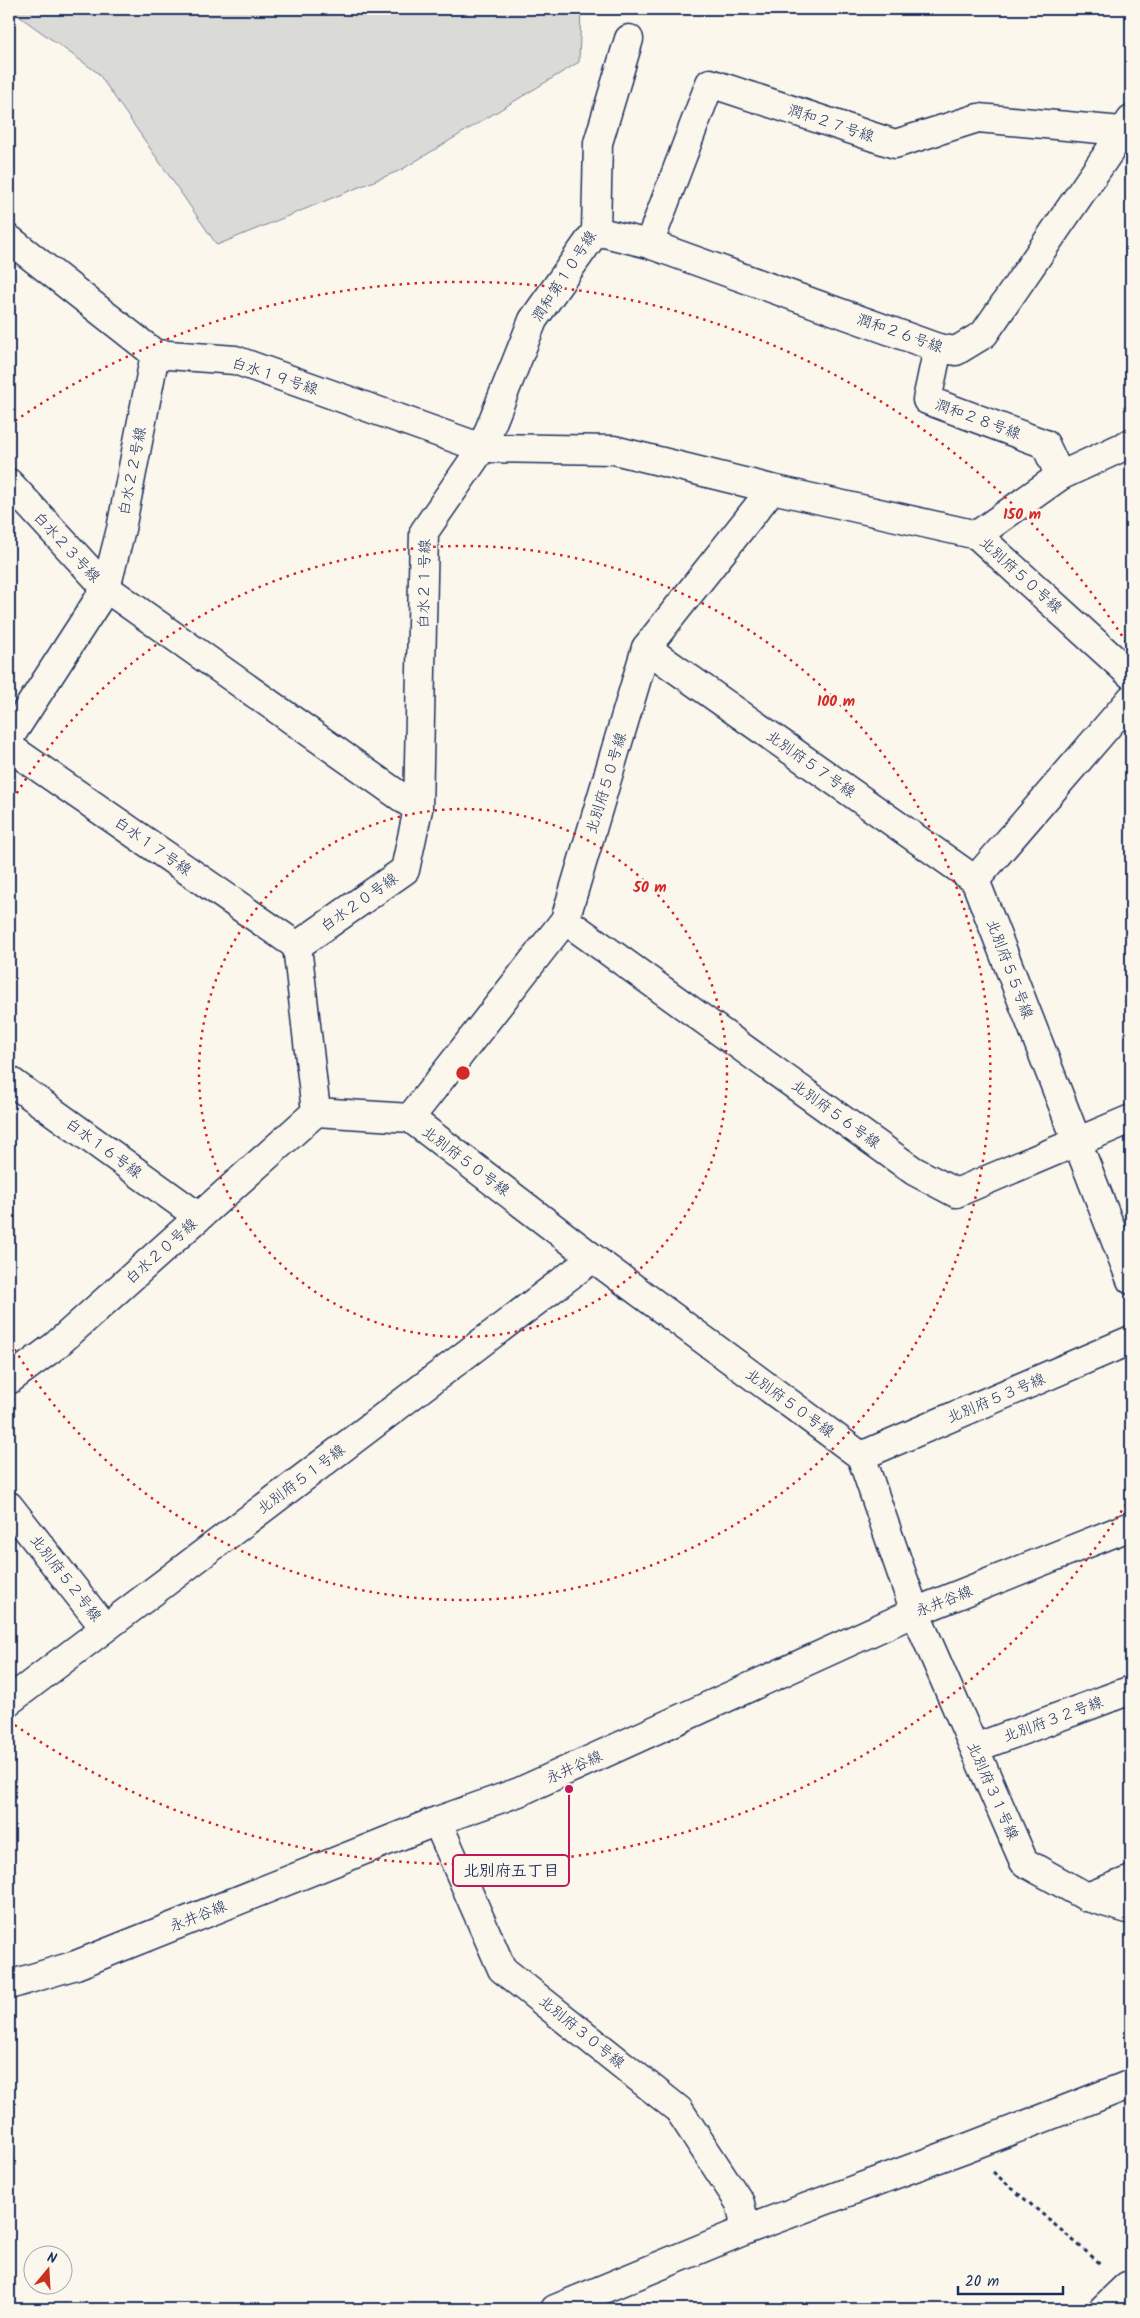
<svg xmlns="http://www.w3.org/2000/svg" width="1140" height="2318" font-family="Kalam,'Klee One',sans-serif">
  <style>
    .green { fill: #dadad7; stroke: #7a849a }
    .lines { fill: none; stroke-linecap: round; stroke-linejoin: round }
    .minor-casing { stroke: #1b2f5e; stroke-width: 31 }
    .path { stroke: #1b2f5e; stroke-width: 3; stroke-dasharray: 4 4; stroke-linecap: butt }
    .minor { stroke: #fbf7ec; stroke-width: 28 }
    .ring { fill: none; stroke: #d62828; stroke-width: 2.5; stroke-dasharray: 2.5 5 }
    .labels { text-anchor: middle; stroke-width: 5; stroke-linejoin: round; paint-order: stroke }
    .street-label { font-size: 15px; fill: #1b2f5e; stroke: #fbf7ec }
    .centre { fill: #d62828; stroke: #fbf7ec; stroke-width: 2.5 }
    .ring-label { font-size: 15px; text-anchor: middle; font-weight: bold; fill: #d62828; stroke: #fbf7ec; stroke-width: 5; stroke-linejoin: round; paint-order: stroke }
    .leader { fill: none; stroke: #c2185b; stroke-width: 2 }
    .callout-dot { fill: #c2185b; stroke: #fbf7ec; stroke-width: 2 }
    .callout { fill: #fbf7ec; stroke: #c2185b; stroke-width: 2 }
    .callout-label { font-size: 16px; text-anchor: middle; font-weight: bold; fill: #1b2f5e }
  </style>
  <rect width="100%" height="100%" fill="#fbf7ec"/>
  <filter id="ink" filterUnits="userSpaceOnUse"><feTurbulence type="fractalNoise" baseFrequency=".02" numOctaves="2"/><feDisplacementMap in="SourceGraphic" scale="10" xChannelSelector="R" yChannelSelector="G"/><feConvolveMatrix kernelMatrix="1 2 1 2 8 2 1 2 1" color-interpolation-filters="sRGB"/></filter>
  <g filter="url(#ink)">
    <path class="green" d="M9,9H581L579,62L401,170L217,245L98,73Z"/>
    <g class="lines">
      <defs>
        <g id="minor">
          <path d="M596,231L649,244L938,348L956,351L984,334L1131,120"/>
          <path d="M9,239L155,354L235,360L482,448L614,450L772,489"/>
          <path d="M649,244L710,83L895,144L978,118L1122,131"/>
          <path d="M938,348L927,400L1045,444L1060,476"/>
          <path d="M9,483L106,588"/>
          <path d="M977,535L1060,476L1131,443"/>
          <path d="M106,588L121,529L155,354"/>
          <path d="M646,648L975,880"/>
          <path d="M1131,675L977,535L772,489L646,648L565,920L410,1118L593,1258L861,1456L915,1612L1024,1862L1087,1897L1131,1910"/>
          <path d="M1131,699L975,880L1131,1280"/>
          <path d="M9,738L106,588L418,809"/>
          <path d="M9,747L297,946"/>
          <path d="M565,920L914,1171L956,1193L1131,1119"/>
          <path d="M9,1080L199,1217"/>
          <path d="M316,1112L410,1118"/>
          <path d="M9,1380L55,1346L316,1112L297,946L405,870L418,809L424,532L482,448L533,320L596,231L598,143L629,39"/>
          <path d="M861,1456L1131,1340"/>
          <path d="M9,1506L104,1627"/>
          <path d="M9,1701L593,1258"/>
          <path d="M975,1748L1131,1690"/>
          <path d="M437,1821L502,1969L679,2110L740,2203L746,2230"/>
          <path d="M1087,1897L1131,1880"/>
          <path d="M9,1985L76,1965L437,1821L519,1792L915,1612L1131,1526"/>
          <path d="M555,2309L746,2230L966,2148L1131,2084"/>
          <path d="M1103,2309L1127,2286L1131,2290"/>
        </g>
      </defs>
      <use href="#minor" class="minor-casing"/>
      <path class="path" d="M993,2172L1102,2265"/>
      <use href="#minor" class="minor"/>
    </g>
  </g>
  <g class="ring">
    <circle cx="463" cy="1073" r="264"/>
    <path d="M9 806A527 527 0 1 1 9 1340"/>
    <path d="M1130 1498A791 791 0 0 1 9 1721M9 425A791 791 0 0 1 1130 648"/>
  </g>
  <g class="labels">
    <g class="street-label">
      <text transform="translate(831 123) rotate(18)" y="5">潤和２７号線</text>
      <text transform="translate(564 276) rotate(-57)" y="5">潤和第１０号線</text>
      <text transform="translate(900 333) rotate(19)" y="5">潤和２６号線</text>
      <text transform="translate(275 376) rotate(18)" y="5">白水１９号線</text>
      <text transform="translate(978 419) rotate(20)" y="5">潤和２８号線</text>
      <text transform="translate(132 471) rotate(-79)" y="5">白水２２号線</text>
      <text transform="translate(67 547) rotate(47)" y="5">白水２３号線</text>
      <text transform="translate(1021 575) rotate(42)" y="5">北別府５０号線</text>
      <text transform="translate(424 584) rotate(-89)" y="5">白水２１号線</text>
      <text transform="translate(811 764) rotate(35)" y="5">北別府５７号線</text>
      <text transform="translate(606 783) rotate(-73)" y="5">北別府５０号線</text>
      <text transform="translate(153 846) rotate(35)" y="5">白水１７号線</text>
      <text transform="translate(359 902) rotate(-35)" y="5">白水２０号線</text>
      <text transform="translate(1010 969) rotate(69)" y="5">北別府５５号線</text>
      <text transform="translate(836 1114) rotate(36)" y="5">北別府５６号線</text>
      <text transform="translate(104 1148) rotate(36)" y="5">白水１６号線</text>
      <text transform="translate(466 1161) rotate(37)" y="5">北別府５０号線</text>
      <text transform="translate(161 1251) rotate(-42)" y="5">白水２０号線</text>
      <text transform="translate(996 1398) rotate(-23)" y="5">北別府５３号線</text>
      <text transform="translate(790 1403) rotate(36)" y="5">北別府５０号線</text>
      <text transform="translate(301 1479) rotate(-37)" y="5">北別府５１号線</text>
      <text transform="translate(66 1578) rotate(52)" y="5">北別府５２号線</text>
      <text transform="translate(944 1601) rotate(-22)" y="5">永井谷線</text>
      <text transform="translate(1053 1719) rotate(-20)" y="5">北別府３２号線</text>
      <text transform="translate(574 1767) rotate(-24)" y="5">永井谷線</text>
      <text transform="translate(993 1791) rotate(66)" y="5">北別府３１号線</text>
      <text transform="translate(198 1916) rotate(-22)" y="5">永井谷線</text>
      <text transform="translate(582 2032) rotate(39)" y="5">北別府３０号線</text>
    </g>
  </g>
  <circle cx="463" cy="1073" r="8" class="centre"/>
  <g class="ring-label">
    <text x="1022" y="519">150 m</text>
    <text x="836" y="706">100 m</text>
    <text x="650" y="892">50 m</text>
  </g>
  <path class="leader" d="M569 1789L569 1870"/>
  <circle class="callout-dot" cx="569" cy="1789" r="5"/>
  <rect class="callout" x="453" y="1855" width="116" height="31" rx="5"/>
  <g class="callout-label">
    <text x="511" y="1876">北別府五丁目</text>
  </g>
  <rect width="1140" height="2318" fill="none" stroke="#fbf7ec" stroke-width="30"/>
  <rect x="15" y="15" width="1110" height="2288" fill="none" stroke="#1b2f5e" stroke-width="2" filter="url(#ink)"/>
  <g transform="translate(48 2270) rotate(18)"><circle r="24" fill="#fbf7ec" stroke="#a1a7b3"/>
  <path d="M0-4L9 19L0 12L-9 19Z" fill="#c8321e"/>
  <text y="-8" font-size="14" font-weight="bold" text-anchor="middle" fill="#1b2f5e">N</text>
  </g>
  <path d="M958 2286v8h105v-8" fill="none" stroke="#1b2f5e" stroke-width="2.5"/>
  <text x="965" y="2286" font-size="15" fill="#1b2f5e" stroke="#fbf7ec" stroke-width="4" paint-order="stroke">20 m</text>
</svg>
